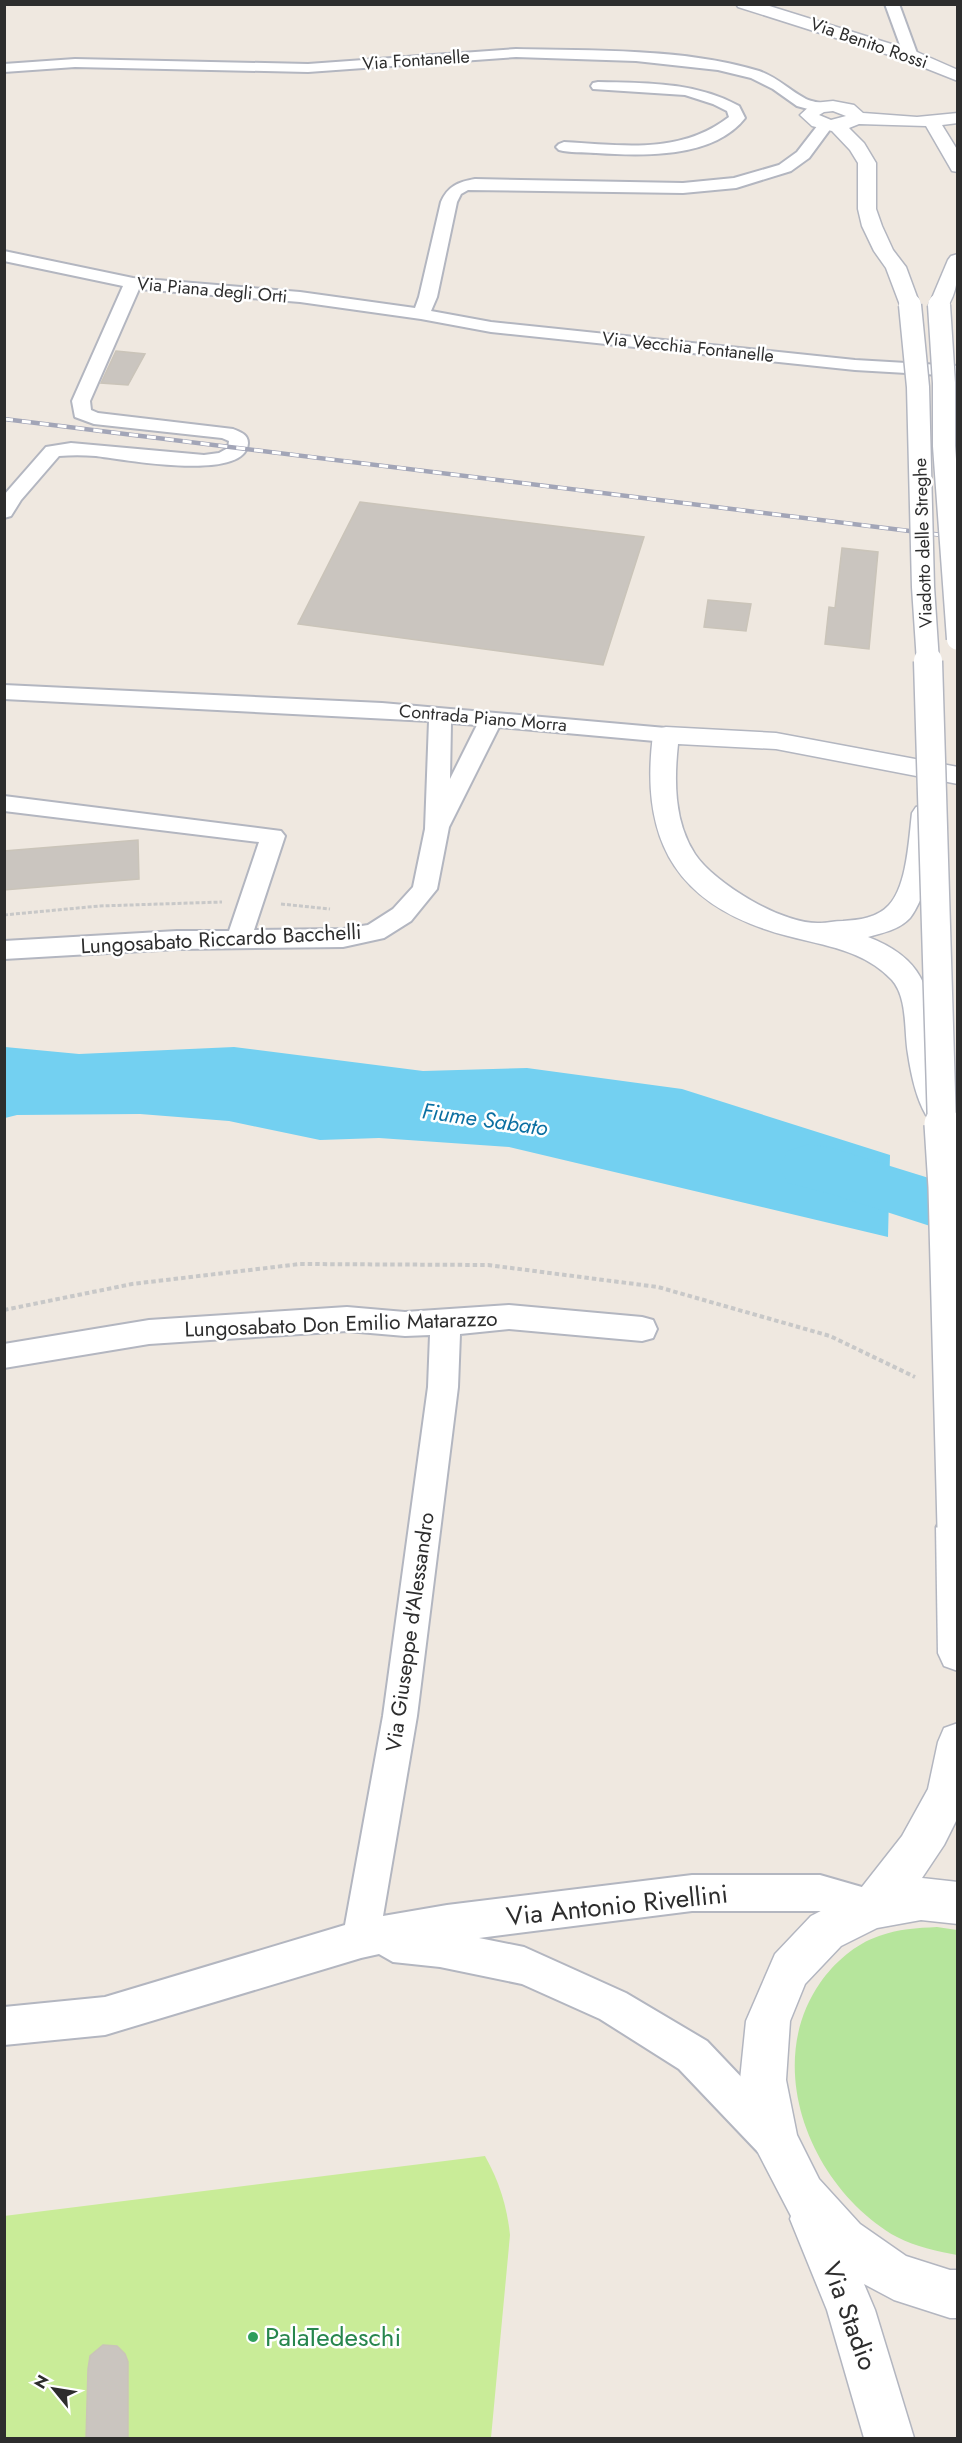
<svg xmlns="http://www.w3.org/2000/svg" width="962" height="2443" font-family="Jost,sans-serif">
  <style>
    .green { fill: #b6e59c }
    .pitch { fill: #c9ec98 }
    .water { fill: #73d0f1 }
    .lines { fill: none; stroke-linecap: round; stroke-linejoin: round }
    .river { fill: #73d0f1; fill-rule: evenodd }
    .building { fill: #cac5bf; stroke: #cac4b9; stroke-width: 1.5 }
    .minor-casing { stroke: #b3b6c0; stroke-width: 4 }
    .tertiary-casing { stroke: #b3b6c0; stroke-width: 3 }
    .secondary-casing { stroke: #b3b6c0; stroke-width: 3 }
    .path-far1 { stroke: #c8c8c8; stroke-width: 3; stroke-dasharray: 4 2; stroke-linecap: butt }
    .path { stroke: #c8c8c8; stroke-width: 4; stroke-dasharray: 4.5 3; stroke-linecap: butt }
    .minor { fill: #fff; fill-rule: evenodd }
    .tertiary { fill: #fff; fill-rule: evenodd }
    .secondary { fill: #fff; fill-rule: evenodd }
    .rail-casing { stroke: #a2a5b7; stroke-width: 4.5 }
    .rail { stroke: #fff; stroke-width: 3; stroke-dasharray: 9; stroke-linecap: butt }
    .secondary-bridge-far2-casing { stroke: #b3b6c0; stroke-width: 25; stroke-linecap: butt }
    .secondary-bridge-far1-casing { stroke: #b3b6c0; stroke-width: 31; stroke-linecap: butt }
    .secondary-bridge-casing { stroke: #b3b6c0; stroke-width: 38; stroke-linecap: butt }
    .secondary-bridge-far2 { stroke: #fff; stroke-width: 22 }
    .secondary-bridge-far1 { stroke: #fff; stroke-width: 28 }
    .secondary-bridge { stroke: #fff; stroke-width: 35 }
    .leisure-dot { fill: #2e9e5b; stroke: #fff; stroke-width: 2 }
    .labels { text-anchor: middle; stroke-width: 5; stroke-linejoin: round; paint-order: stroke }
    .far-street-label { font-size: 18px; fill: #2d2d2d; stroke: #fff }
    .street-label { font-size: 21px; fill: #2d2d2d; stroke: #fff }
    .water-label { font-size: 22px; font-style: italic; fill: #0c70a2; stroke: #fff }
    .near-street-label { font-size: 26px; fill: #2d2d2d; stroke: #fff }
    .near-leisure-label { font-size: 26px; fill: #27864d; stroke: #fff; text-anchor: start }
  </style>
  <rect width="100%" height="100%" fill="#efe8e0"/>
  <path class="green" d="M937,1927L957,1930V2255C937,2251 916,2247 897,2237C813,2190 761,2068 820,1983C834,1963 855,1944 879,1936C898,1929 917,1928 937,1927Z"/>
  <path class="pitch" d="M485,2156C499,2181 507,2206 510,2235L491,2438H5L4,2216Z"/>
  <path class="water" d="M5,1047L79,1054L234,1047L423,1071L527,1068L682,1089L890,1155L888,1237L509,1147L379,1138L320,1140L229,1121L140,1114L17,1115L5,1118Z"/>
  <g class="lines">
    <path class="river" d="M809,1144L832,1148L958,1187V1235L831,1194L788,1183L779,1167L788,1151Z"/>
  </g>
  <g class="building">
    <path d="M116,351L145,354L128,385L101,383Z"/>
    <path d="M360,502L644,537L603,665L298,624Z"/>
    <path d="M842,548L878,552L869,649L825,644L829,607L835,608Z"/>
    <path d="M708,600L751,604L746,631L704,627Z"/>
    <path d="M138,840L139,879L4,890V851Z"/>
    <path d="M103,2345L117,2346L125,2354L128,2362V2439H86L88,2369L90,2356Z"/>
  </g>
  <g class="lines">
    <defs>
      <g id="minor">
        <path d="M885,4H899L918,56L916,59L911,60L904,56Z"/>
        <path d="M516,49C595,51 683,48 759,71C777,77 790,91 806,99C812,102 819,102 824,104L827,107L819,112L797,106L773,89L751,78L718,70L636,61L516,57L308,72L75,67L4,72V64L75,59L308,64Z"/>
        <path d="M598,82C647,83 695,82 739,106L745,118C713,159 641,156 596,153C583,152 570,153 559,150L556,147L559,144L564,142C622,145 680,155 729,117L727,111L713,104L685,95L593,89L591,86L593,83Z"/>
        <path d="M826,119L834,124L809,158L791,171L736,188L683,193L468,190L461,194L457,202L437,297L431,311L491,322L855,360L958,366V376L855,370L491,332L421,319L300,302L139,289L90,401L91,410L98,413L233,429C240,432 248,434 248,443C246,483 121,459 96,456C83,455 71,455 59,456L21,500L11,516L4,518V495L46,447L71,443L204,455L219,453L228,448L229,441L222,438L94,424L75,417L72,401L123,286L4,261V251L133,278L300,292L415,308L419,297L441,202C448,186 458,182 475,179L683,183L734,178L779,165L797,152L821,121Z"/>
        <path d="M4,685L382,703L666,728L674,730L677,735L674,740L666,742L499,727L449,827L437,889L411,921L384,938L343,947L177,949L4,959V941L177,931H229L259,842L4,811V796L281,831L285,836L254,930L343,929L368,925L393,909L413,887L425,829L429,721L4,699ZM451,723L477,725L450,779Z"/>
        <path d="M509,1305L642,1317L653,1320L657,1329L653,1338L642,1341L509,1329L460,1334L458,1387L417,1716L383,1916L447,1905L692,1875H820L886,1894L891,1907L886,1920L873,1925L820,1911H692L479,1938L524,1947L626,1993L707,2041L786,2124L792,2138L786,2152L772,2158L758,2152L679,2069L600,2019L522,1984L440,1967L393,1962L379,1954L361,1958L105,2035L4,2045V2007L105,1997L345,1925L383,1716L428,1387L430,1335L405,1336L347,1331L149,1344L4,1368V1344L149,1320L347,1307L405,1312Z"/>
      </g>
      <path id="tertiary" d="M666,727L776,733L958,767V784L776,749L678,744C674,781 674,822 695,854C715,884 784,925 820,923C827,923 835,921 843,921C859,920 877,918 889,905C907,886 909,838 912,813L916,807L926,804L936,807C948,826 925,900 910,918C899,930 882,933 868,937C930,961 929,995 938,1053C941,1071 947,1089 953,1107L948,1115L937,1119L926,1115C916,1098 911,1074 908,1054C904,1032 908,998 892,980C864,950 825,946 788,936C680,908 639,845 653,735L657,729Z"/>
      <g id="secondary">
        <path d="M736,4H763L917,52L958,70V81L905,60L738,7Z"/>
        <path d="M833,101L854,105L863,113L917,117L958,113V123L942,125L958,151V172L952,171L926,126L859,124L849,128L864,143L876,163V209L882,226L893,250L906,267L920,305L917,309H903L900,305L886,268L874,251L862,226L858,209V163L850,150L832,131L812,126L800,115L813,103ZM833,111L846,116L831,120L819,115L824,112Z"/>
        <path d="M958,254C958,274 958,292 946,309H932L929,305L948,260L951,256Z"/>
        <path d="M955,1511L958,1512V1671L944,1666L938,1653L936,1527L942,1515Z"/>
        <path d="M958,1723V1817L944,1845L922,1878L958,1882V1924L921,1920L877,1928L841,1946L805,1984L790,2021L786,2080L797,2135L819,2179L860,2224L906,2256L950,2270H958V2318H950L894,2300L864,2284L875,2310L914,2438H864L827,2310L790,2219L791,2216L752,2141L740,2080L746,2021L775,1954L811,1916L858,1892L902,1836L928,1789L938,1742L944,1728Z"/>
      </g>
    </defs>
    <use href="#minor" class="minor-casing"/>
    <use href="#tertiary" class="tertiary-casing"/>
    <use href="#secondary" class="secondary-casing"/>
    <g class="path-far1">
      <path d="M281,904L330,909"/>
      <path d="M4,915L99,906L222,902"/>
    </g>
    <path class="path" d="M4,1310L132,1284L300,1264L488,1265L658,1287L830,1336L915,1377"/>
    <use href="#minor" class="minor"/>
    <use href="#tertiary" class="tertiary"/>
    <use href="#secondary" class="secondary"/>
    <defs>
      <path id="rail" d="M4,419L958,537"/>
    </defs>
    <use href="#rail" class="rail-casing"/>
    <use href="#rail" class="rail"/>
    <defs>
      <g id="secondary-bridge-far2">
        <path d="M910,305L918,387L923,587L928,662"/>
        <path d="M939,305L944,383V446L958,639"/>
      </g>
      <path id="secondary-bridge-far1" d="M928,661L942,1126"/>
      <path id="secondary-bridge" d="M942,1124L946,1187L955,1527"/>
    </defs>
    <use href="#secondary-bridge-far2" class="secondary-bridge-far2-casing"/>
    <use href="#secondary-bridge-far1" class="secondary-bridge-far1-casing"/>
    <use href="#secondary-bridge" class="secondary-bridge-casing"/>
    <use href="#secondary-bridge-far2" class="secondary-bridge-far2"/>
    <use href="#secondary-bridge-far1" class="secondary-bridge-far1"/>
    <use href="#secondary-bridge" class="secondary-bridge"/>
  </g>
  <circle class="leisure-dot" cx="253" cy="2337" r="6"/>
  <g class="labels">
    <g class="far-street-label">
      <text transform="translate(869 43) rotate(19)" y="6">Via Benito Rossi</text>
      <text transform="translate(416 60) rotate(-4)" y="6">Via Fontanelle</text>
      <text transform="translate(212 290) rotate(5)" y="6">Via Piana degli Orti</text>
      <text transform="translate(688 347) rotate(6)" y="6">Via Vecchia Fontanelle</text>
      <text transform="translate(923 543) rotate(-92)" y="6">Viadotto delle Streghe</text>
      <text transform="translate(483 718) rotate(5)" y="6">Contrada Piano Morra</text>
    </g>
    <g class="street-label">
      <text transform="translate(221 939) rotate(-3)" y="7">Lungosabato Riccardo Bacchelli</text>
      <text transform="translate(341 1324) rotate(-2)" y="7">Lungosabato Don Emilio Matarazzo</text>
      <text transform="translate(410 1632) rotate(-82)" y="7">Via Giuseppe d'Alessandro</text>
    </g>
    <g class="water-label">
      <text transform="translate(485 1119) rotate(8)" y="8">Fiume Sabato</text>
    </g>
    <g class="near-street-label">
      <text transform="translate(617 1905) rotate(-6)" y="9">Via Antonio Rivellini</text>
      <text transform="translate(850 2316) rotate(70)" y="9">Via Stadio</text>
    </g>
    <g class="near-leisure-label">
      <text x="265" y="2346">PalaTedeschi</text>
    </g>
  </g>
  <rect width="962" height="2443" fill="none" stroke="#2d2d2d" stroke-width="12"/>
  <g transform="translate(54 2389) rotate(300)" stroke="#ffffff" stroke-width="4.5" paint-order="stroke">
  <path d="M0-4.5L10 22L0 15L-10 22Z" fill="#2d2d2d"/>
  <text y="-9" font-size="16" font-weight="bold" text-anchor="middle" fill="#2d2d2d">N</text>
  </g>
</svg>
